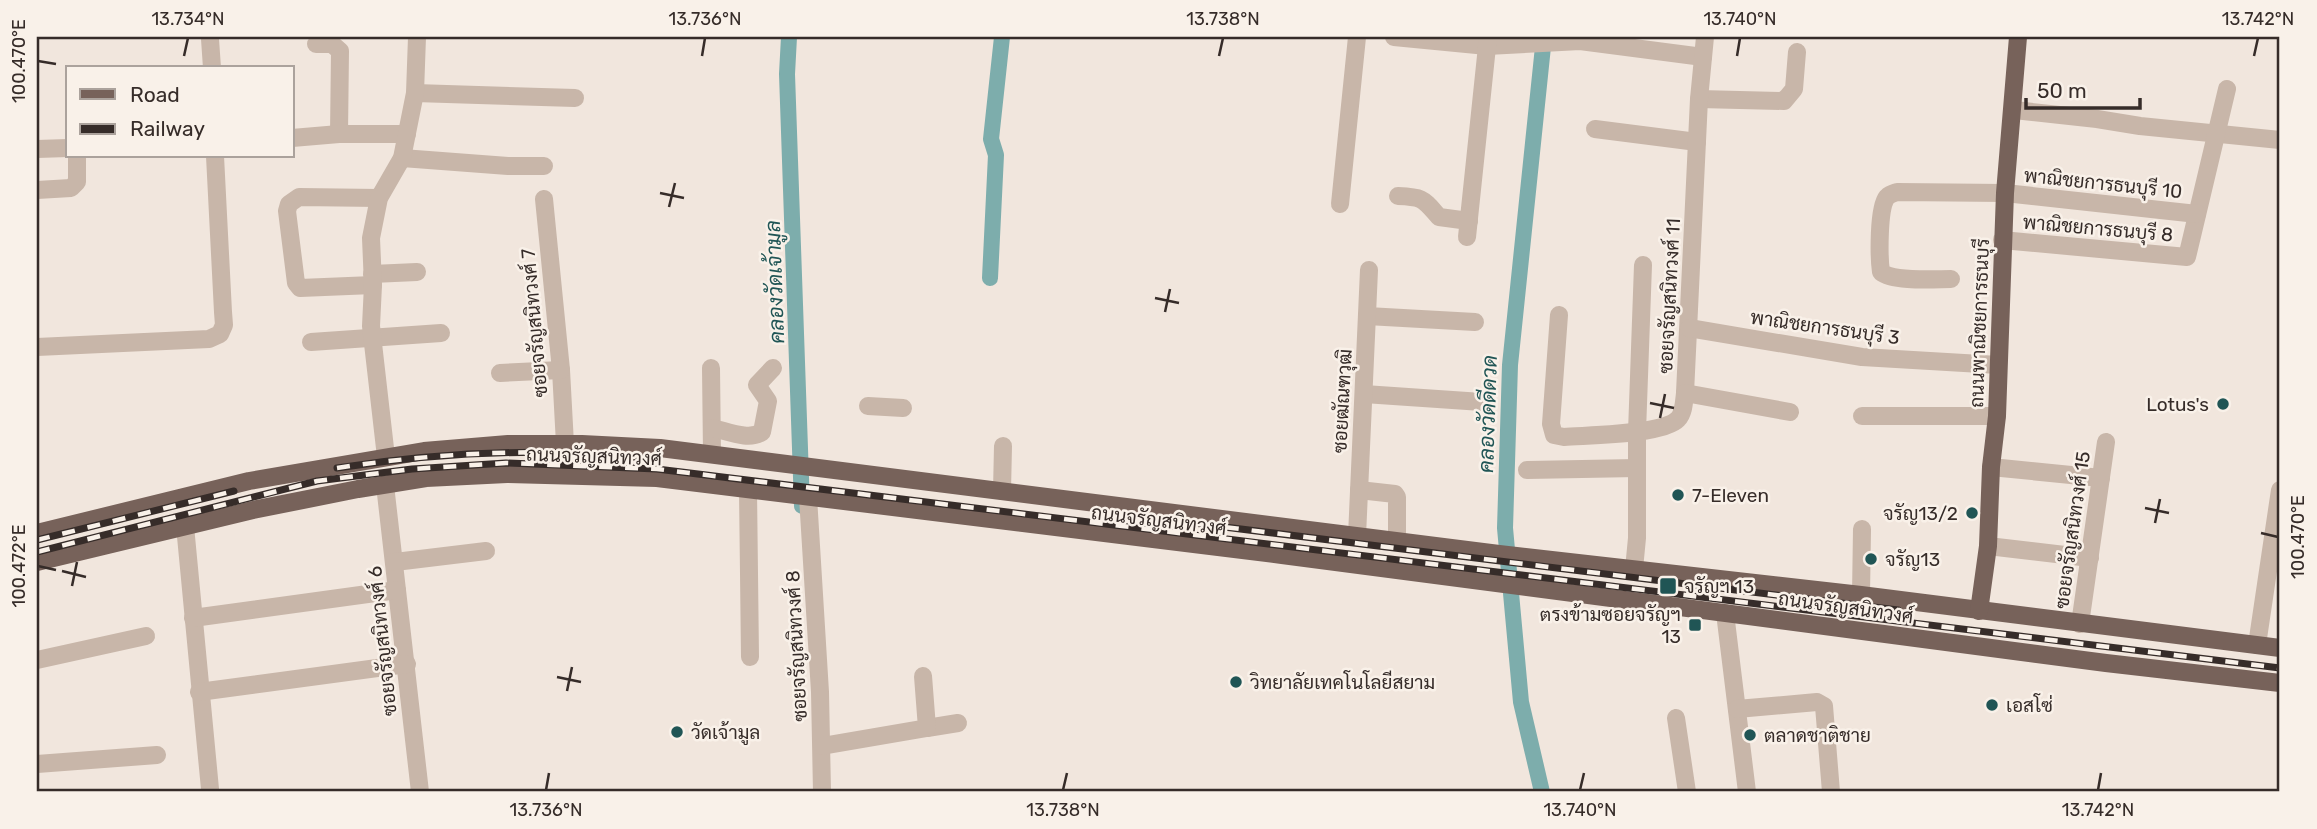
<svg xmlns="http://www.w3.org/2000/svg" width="2317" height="829" font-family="Rubik,Sarabun,sans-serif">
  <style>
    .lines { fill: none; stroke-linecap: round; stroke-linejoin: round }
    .canal { stroke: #7dadac; stroke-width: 16 }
    .minor { stroke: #c8b6a9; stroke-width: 18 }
    .major { stroke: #77625a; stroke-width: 18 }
    .rail-casing { stroke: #362c29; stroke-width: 7 }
    .rail { stroke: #f9f1e9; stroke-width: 4.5; stroke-dasharray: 13; stroke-linecap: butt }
    .ticks { fill: none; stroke: #362c29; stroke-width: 2.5 }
    .poi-dot { fill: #205555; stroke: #f9f1e9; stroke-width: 2.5 }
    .labels { text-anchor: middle; stroke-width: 5; stroke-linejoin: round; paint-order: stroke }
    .street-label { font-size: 19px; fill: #362c29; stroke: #f9f1e9 }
    .poi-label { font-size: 19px; fill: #362c29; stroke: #f9f1e9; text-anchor: start }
    .water-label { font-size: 21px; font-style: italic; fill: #205555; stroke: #f9f1e9 }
    .neatline { fill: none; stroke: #362c29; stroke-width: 2.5 }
    .ticks-label { font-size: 18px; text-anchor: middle; fill: #362c29 }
  </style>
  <rect width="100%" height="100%" fill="#f1e6dd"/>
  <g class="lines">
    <g class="canal">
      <path d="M789,37L787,74L802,506"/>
      <path d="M990,278L996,155L991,139L1002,37"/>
      <path d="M1542,792L1521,702L1505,528L1510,365L1544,37"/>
    </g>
    <g class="minor">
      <path d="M1394,37L1487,46L1580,41L1703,57"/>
      <path d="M210,39L212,68"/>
      <path d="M316,44H332L340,51L339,134"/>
      <path d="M415,93L575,98"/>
      <path d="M1699,99L1784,101L1794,89L1797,52"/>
      <path d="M2014,110L2097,119L2140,126L2280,140"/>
      <path d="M1595,129L1697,142"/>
      <path d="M292,138L339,134H407"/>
      <path d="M37,149L68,148"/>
      <path d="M402,158L508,166H544"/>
      <path d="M37,190L71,188L77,182V156"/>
      <path d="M1398,196C1424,197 1423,199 1439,217L1469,221"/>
      <path d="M544,199L561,370L565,444"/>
      <path d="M1340,204L1357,37"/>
      <path d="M1467,237L1488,37"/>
      <path d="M2002,240L2187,257L2227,89"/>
      <path d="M372,274L417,272"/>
      <path d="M1951,279C1935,279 1893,282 1881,272C1879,258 1878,208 1887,197C1890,194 1894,193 1897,192L2005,193L2197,214"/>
      <path d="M373,285L300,288L296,283L287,211L289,204L299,197L379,198"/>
      <path d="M1559,315L1551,424L1554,435L1564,437C1587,435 1663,435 1678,419C1684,413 1684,401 1685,393L1699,99L1705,37"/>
      <path d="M1367,316L1475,322"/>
      <path d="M1689,328L1862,357L1998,365"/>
      <path d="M311,342L441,333"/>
      <path d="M37,347L209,339L220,334L224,325L223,312L215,156"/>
      <path d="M711,368L712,454"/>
      <path d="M500,373L561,370"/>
      <path d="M1685,393L1790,412"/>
      <path d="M1364,394L1482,402"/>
      <path d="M868,406L903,408"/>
      <path d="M1862,416H1997"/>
      <path d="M712,428C727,431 749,441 762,432L768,401L757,385L773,368"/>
      <path d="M386,457L371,326L373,285L371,238L379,198L402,158L415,93L417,37"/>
      <path d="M1991,467L2101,478"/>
      <path d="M1527,470L1637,468"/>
      <path d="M385,485L420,792"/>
      <path d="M748,490L750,657"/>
      <path d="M1359,490L1395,494L1397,497V541"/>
      <path d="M1002,491L1003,446"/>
      <path d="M808,497L820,692L822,792"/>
      <path d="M185,526L210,789"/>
      <path d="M1357,536L1369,270"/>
      <path d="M1988,546L2090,558"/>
      <path d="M395,562L486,551"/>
      <path d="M1634,569L1637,538V432L1643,265"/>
      <path d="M1861,595L1862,529"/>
      <path d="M1725,613L1747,792"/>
      <path d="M193,618L397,590"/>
      <path d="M2080,624L2106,442"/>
      <path d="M2257,645L2280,490"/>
      <path d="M37,660L146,636"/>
      <path d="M199,692L407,664"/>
      <path d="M1737,709L1817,702L1824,706L1831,792"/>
      <path d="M1676,718L1687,792"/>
      <path d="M927,728L958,723"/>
      <path d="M822,746L927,728L923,676"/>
      <path d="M37,764L157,755"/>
    </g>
    <g class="major">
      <path d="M37,533L249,481L424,451L508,444H582L660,448L1499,554L1861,595L2280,648"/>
      <path d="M37,562L253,510L358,489L426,478L507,474L657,478L1282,555L2106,663L2280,683"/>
      <path d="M1979,611L1988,546L1991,467L1997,416L2005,193L2018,37"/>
    </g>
    <defs>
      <g id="rail">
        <path d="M337,468C442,452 549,447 654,459"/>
        <path d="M1200,524L1898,610"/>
        <path d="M37,540L234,491"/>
        <path d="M37,552L317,481L412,469L506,463L657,469L2280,668"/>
      </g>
    </defs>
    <use href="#rail" class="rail-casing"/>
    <use href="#rail" class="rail"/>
  </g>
  <path class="ticks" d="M184,56L188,38M702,56L705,38M1219,56L1223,38M1737,56L1740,38M2254,56L2258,38M38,61L56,64M660,193L684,198M669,207L675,183M1155,298L1179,303M1165,312L1170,289M1650,403L1674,408M1660,418L1665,394M2145,508L2169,513M2155,523L2160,499M2261,533L2278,537M38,566L56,570M62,571L86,577M72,586L77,562M557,677L581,682M567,691L572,667M546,790L549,773M1063,790L1067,773M1580,790L1584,773M2098,790L2101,773"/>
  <g class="poi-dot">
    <circle cx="2223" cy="404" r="7"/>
    <circle cx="1678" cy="495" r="7"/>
    <circle cx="1972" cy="513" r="7"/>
    <circle cx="1871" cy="559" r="7"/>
    <rect x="1659" y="577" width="18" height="18" rx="3.5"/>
    <rect x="1688" y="618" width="14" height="14" rx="3.5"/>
    <circle cx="1236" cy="682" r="7"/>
    <circle cx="1992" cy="705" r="7"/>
    <circle cx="677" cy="732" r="7"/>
    <circle cx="1750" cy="735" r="7"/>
  </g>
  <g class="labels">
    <g class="street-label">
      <text transform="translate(2103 183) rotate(6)" y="7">พาณิชยการธนบุรี 10</text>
      <text transform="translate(2098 228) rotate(5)" y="7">พาณิชยการธนบุรี 8</text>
      <text transform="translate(1669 296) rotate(-87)" y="7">ซอยจรัญสนิทวงศ์ 11</text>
      <text transform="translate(534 323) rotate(-95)" y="7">ซอยจรัญสนิทวงศ์ 7</text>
      <text transform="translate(1979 323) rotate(-88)" y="7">ถนนพาณิชยการธนบุรี</text>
      <text transform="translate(1825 327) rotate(8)" y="7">พาณิชยการธนบุรี 3</text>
      <text transform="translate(1342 401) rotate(-87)" y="7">ซอยฒัณฑวุฒิ</text>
      <text transform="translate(594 456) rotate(2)" y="7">ถนนจรัญสนิทวงศ์</text>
      <text transform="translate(1159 520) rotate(7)" y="7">ถนนจรัญสนิทวงศ์</text>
      <text transform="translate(2072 530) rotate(-82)" y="7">ซอยจรัญสนิทวงศ์ 15</text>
      <text transform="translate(1846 607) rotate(8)" y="7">ถนนจรัญสนิทวงศ์</text>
      <text transform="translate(382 641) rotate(-96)" y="7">ซอยจรัญสนิทวงศ์ 6</text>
      <text transform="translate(796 646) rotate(-93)" y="7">ซอยจรัญสนิทวงศ์ 8</text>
    </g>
    <g class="poi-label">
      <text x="2209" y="411" text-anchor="end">Lotus's</text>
      <text x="1692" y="502">7-Eleven</text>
      <text x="1958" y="520" text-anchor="end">จรัญ13/2</text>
      <text x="1885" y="566">จรัญ13</text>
      <text x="1684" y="593">จรัญฯ 13</text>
      <text x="1681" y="621" text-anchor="end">ตรงข้ามซอยจรัญฯ<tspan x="1681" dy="22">13</tspan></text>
      <text x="1250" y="689">วิทยาลัยเทคโนโลยีสยาม</text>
      <text x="2006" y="712">เอสโซ่</text>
      <text x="691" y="739">วัดเจ้ามูล</text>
      <text x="1764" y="742">ตลาดชาติชาย</text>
    </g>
    <g class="water-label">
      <text transform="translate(775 282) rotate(-92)" y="7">คลองวัดเจ้ามูล</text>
      <text transform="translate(1488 414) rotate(-88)" y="7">คลองวัดดีดวด</text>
    </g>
  </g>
  <rect width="2317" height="829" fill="none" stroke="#f9f1e9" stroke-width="77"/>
  <rect x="66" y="66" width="228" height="91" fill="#f9f1e9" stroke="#aba29c" stroke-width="2"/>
  <rect x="80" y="89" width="35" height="10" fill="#77625a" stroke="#aba29c" stroke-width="2"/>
  <text x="130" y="102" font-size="21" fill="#362c29">Road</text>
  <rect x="80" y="124" width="35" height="10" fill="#362c29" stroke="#aba29c" stroke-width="2"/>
  <text x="130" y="136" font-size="21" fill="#362c29">Railway</text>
  <path d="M2026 98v10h114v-10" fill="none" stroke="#362c29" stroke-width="3.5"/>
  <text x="2037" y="98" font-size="21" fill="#362c29" stroke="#f9f1e9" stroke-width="5" paint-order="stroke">50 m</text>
  <rect x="38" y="38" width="2240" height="752" class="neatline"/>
  <g class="ticks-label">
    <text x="188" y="25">13.734°N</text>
    <text x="705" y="25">13.736°N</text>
    <text x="1223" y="25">13.738°N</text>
    <text x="1740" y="25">13.740°N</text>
    <text x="2258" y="25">13.742°N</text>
    <text transform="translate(19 61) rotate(-90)" y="6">100.470°E</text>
    <text transform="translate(2298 537) rotate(-90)" y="6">100.470°E</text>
    <text transform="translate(19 566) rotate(-90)" y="6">100.472°E</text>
    <text x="546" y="816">13.736°N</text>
    <text x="1063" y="816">13.738°N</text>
    <text x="1580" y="816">13.740°N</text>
    <text x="2098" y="816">13.742°N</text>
  </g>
</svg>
